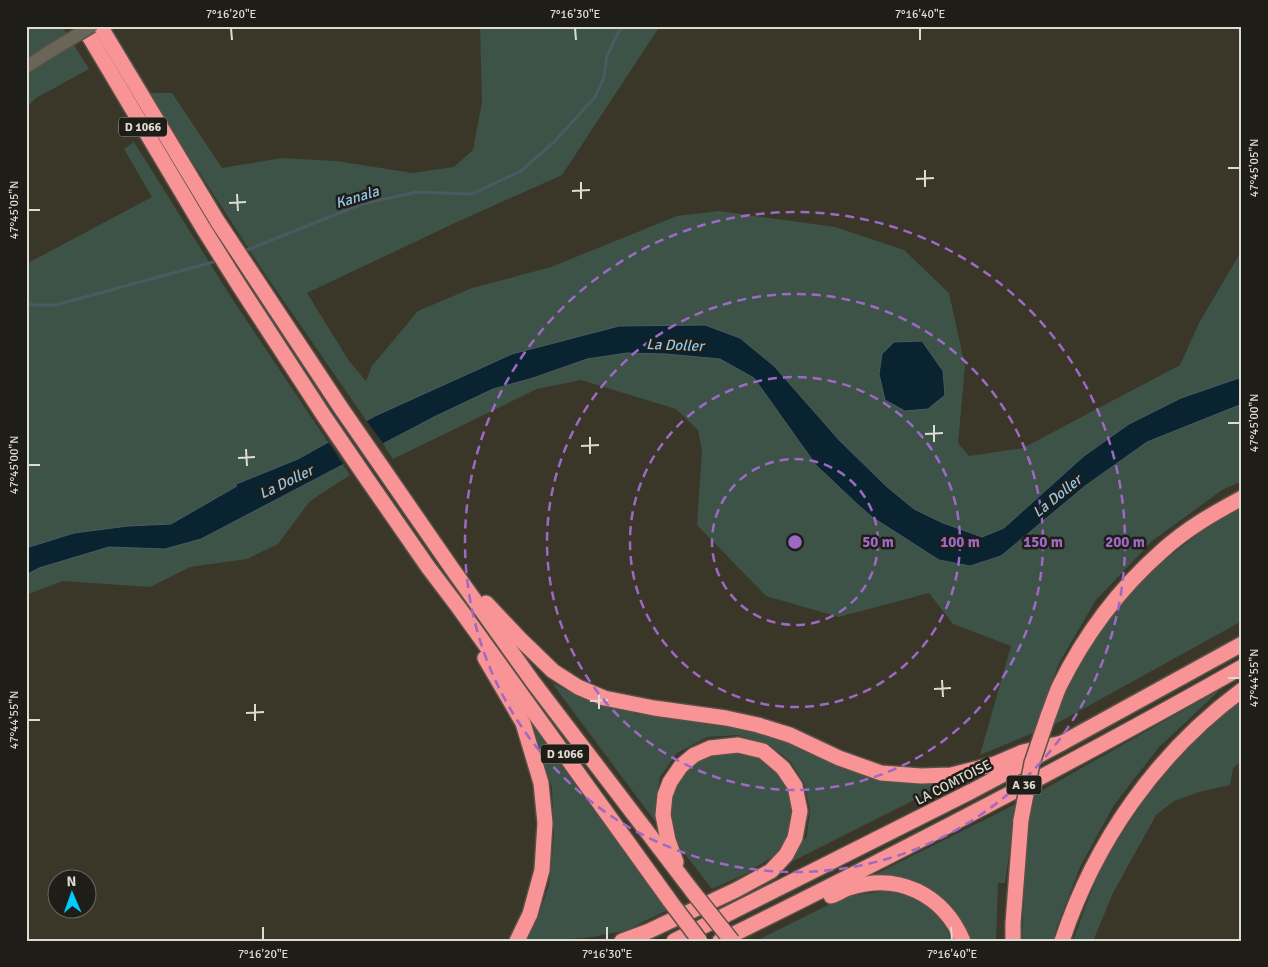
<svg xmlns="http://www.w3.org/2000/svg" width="1268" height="967" font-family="Signika,sans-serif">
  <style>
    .green { fill: #3e5348 }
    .water { fill: #092330; stroke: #495a61 }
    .pier { fill: #3a3628 }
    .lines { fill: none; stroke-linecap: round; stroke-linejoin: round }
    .stream { stroke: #495a61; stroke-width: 3 }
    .minor-casing { stroke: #575246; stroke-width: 15 }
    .highway-casing { stroke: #575246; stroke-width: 18 }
    .minor { stroke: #6a6556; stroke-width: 12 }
    .highway { stroke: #f89396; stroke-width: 15 }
    .minor-bridge-casing { stroke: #575246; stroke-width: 15; stroke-linecap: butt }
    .highway-bridge-casing { stroke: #575246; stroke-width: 18; stroke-linecap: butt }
    .minor-bridge { stroke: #6a6556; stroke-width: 12 }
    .highway-bridge { stroke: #f89396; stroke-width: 15 }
    .ticks { fill: none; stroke: #dedbd2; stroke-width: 2 }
    .ring { fill: none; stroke: #9e69c6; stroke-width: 2.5; stroke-dasharray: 9 6 }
    .labels { text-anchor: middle; stroke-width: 5; stroke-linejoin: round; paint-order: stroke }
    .shield { fill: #1f1d17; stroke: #a5a29a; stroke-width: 1 }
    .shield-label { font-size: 12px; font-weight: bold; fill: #dedbd2 }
    .street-label { font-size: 14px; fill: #dedbd2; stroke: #1f1d17 }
    .water-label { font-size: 15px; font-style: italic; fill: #92c6e5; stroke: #1f1d17 }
    .centre { fill: #9e69c6; stroke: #1f1d17; stroke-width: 2.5 }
    .ring-label { font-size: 15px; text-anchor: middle; font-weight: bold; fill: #9e69c6; stroke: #1f1d17; stroke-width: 5; stroke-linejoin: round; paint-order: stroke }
    .neatline { fill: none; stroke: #dedbd2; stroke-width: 2 }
    .ticks-label { font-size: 12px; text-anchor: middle; fill: #dedbd2 }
  </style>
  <rect width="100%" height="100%" fill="#3a3628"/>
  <g class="green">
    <path d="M26,26H62L89,69L36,98L26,108Z"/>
    <path d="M480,26H660L562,175L457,222L307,293L349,361L366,381L372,366L418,311L472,288L551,267L677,216L719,211L835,227L904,250L949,293L965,366L958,443L969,456L1023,448L1180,365L1199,323L1242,250V481L1222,490L1152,541L1096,600L1059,663L1033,733L980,755L1011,646L953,624L929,593L839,617L766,596L697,525L702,451L698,430L676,409L581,380L537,389L393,459L267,277L148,93H172L222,168L282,158L336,161L413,173L454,167L473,150L482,102Z"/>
    <path d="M134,142L231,297L350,475L310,501L278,544L247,559L190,567L150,587L63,581L26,595V264L152,197L124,149Z"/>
    <path d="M1242,508V621L1052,726L1061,700L1076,670L1110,616L1148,573L1214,522Z"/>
    <path d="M552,683L591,702L637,714L697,721L751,730L794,745L842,768L892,782L925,783L952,781L787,864L807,836L810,809L804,783L791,762L770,745L738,735L707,737L677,753L660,777L655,803L657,824Z"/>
    <path d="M1221,689L1159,747L1114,805L1081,865L1057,926L1053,941H1022C1024,892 1025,843 1034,795Z"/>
    <path d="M1242,700V761L1233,768L1230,785L1199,792L1174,801L1156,815L1113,893L1093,941H1073L1085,908L1102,866L1116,842L1143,802L1178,758L1210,727Z"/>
    <path d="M530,720L668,910L624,931L592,937L570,939L565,941H526L537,920L549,885L554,836L552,787Z"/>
    <path d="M722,751L746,753L769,763L785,782L791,806L789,833L775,855L747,873L712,889L681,849L670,822V796L681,774L702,758Z"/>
    <path d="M1016,804L1005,883H998L996,941H970L966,927L948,902L917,882L872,876Z"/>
    <path d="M879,892C886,892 895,892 902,894C924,900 945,919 952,941H756L830,904L850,896Z"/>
  </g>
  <g class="water">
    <path d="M705,325L740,338L774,366L839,440L886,486L914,509L943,523L982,537L1004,528L1084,456L1129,424L1181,398L1242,377V404L1147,442L1085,486L1001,556L970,566L939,560L872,517L855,502L816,465L754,378L720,359L666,354L627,353L587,359L533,378L493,389L436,416L201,539L165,549L109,547L39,568L26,575V548L74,533L128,526L171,524L237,486L234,485L298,459L375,416L512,354L619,326Z"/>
    <path d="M922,341L943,371L945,395L928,409L905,411L885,400L879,374L882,354L894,342Z"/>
  </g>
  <path class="pier" d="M365,419L385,446L345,467L327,440Z"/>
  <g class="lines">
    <g class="stream">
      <path d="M242,252L362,204L417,192L472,194L521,171L554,142L595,97L604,77L607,56L619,31L624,26"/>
      <path d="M26,304L36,305H56L217,261"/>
    </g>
    <defs>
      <path id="minor" d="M26,67L49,52"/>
      <g id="highway">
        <path d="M83,26L203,228L240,287L324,416L367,479L428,567L459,608L670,901"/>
        <path d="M100,26L218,222L341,408L453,570L533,682L693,892"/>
        <path d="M486,603L520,639L553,671L578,687L604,698L654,708L726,718L758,725L790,735L839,758L881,773L921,776L951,775L995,764L1023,752L1062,743"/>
        <path d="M485,658L523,723L541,783L545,823L542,870L530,914L517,941"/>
        <path d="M1048,716C1052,706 1055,696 1059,687C1084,636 1120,588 1162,551C1186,529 1214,513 1242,498"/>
        <path d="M831,896C837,894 843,890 849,888C898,872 943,894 963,941"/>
        <path d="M622,941L649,931L736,890L771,871L786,855L795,838L800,811L795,786L783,768L763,751L738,745L710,748L694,755L681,766L670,782L665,795L663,815L668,840L676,862"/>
        <path d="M674,941L972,791L1062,743L1242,644"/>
        <path d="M720,941C896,854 1071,764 1242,667"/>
        <path d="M1013,941V923L1021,820"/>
        <path d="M1062,941C1095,841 1157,753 1242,690"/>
      </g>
    </defs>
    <use href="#minor" class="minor-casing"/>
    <use href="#highway" class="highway-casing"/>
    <use href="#minor" class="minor"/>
    <use href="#highway" class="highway"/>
    <defs>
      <path id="minor-bridge" d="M49,52L92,26"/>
      <g id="highway-bridge">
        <path d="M1021,820L1032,763L1048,716"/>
        <path d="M693,892L732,941"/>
        <path d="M670,901L700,941"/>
      </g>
    </defs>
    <use href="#minor-bridge" class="minor-bridge-casing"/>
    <use href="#highway-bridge" class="highway-bridge-casing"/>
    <use href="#minor-bridge" class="minor-bridge"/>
    <use href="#highway-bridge" class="highway-bridge"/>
  </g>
  <path class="ticks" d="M231,28L232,40M575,28L576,40M920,28V40M1228,168H1240M925,170V187M916,179L934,178M581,182V199M572,191L590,190M237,194L238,211M229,203L246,202M28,210H40M1228,423H1240M934,425V442M925,434L943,433M590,437V454M581,446L599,445M246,449L247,466M238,458L255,457M28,465H40M1228,678H1240M942,680L943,697M934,689L951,688M599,692V709M590,701L608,700M255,704V721M246,713L264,712M28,720H40M263,927V940M607,927V940M951,927L952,940"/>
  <g class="ring">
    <circle cx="795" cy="542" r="83"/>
    <circle cx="795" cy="542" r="165"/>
    <circle cx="795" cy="542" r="248"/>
    <circle cx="795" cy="542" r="330"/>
  </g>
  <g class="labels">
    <g class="shield">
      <rect x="119" y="117.5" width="48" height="19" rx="4"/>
      <rect x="541" y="744.5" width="48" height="19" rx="4"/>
      <rect x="1006.5" y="775.5" width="35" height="19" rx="4"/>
    </g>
    <g class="shield-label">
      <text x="143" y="131">D 1066</text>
      <text x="565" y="758">D 1066</text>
      <text x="1024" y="789">A 36</text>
    </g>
    <g class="street-label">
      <text transform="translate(953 782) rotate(-27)" y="5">LA COMTOISE</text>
    </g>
    <g class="water-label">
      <text transform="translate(357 197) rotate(-17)" y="5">Kanala</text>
      <text transform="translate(675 345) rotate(2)" y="5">La Doller</text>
      <text transform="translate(286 482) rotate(-26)" y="5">La Doller</text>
      <text transform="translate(1057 496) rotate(-39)" y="5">La Doller</text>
    </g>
  </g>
  <circle cx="795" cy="542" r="8" class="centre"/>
  <g class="ring-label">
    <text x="878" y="547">50 m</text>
    <text x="960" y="547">100 m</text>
    <text x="1043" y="547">150 m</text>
    <text x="1125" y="547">200 m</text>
  </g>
  <rect width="1268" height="967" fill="none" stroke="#1f1d17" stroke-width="55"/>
  <g transform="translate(72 894) rotate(358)"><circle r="24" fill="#1f1d17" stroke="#6b6962"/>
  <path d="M0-4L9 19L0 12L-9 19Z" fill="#02cbf9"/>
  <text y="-8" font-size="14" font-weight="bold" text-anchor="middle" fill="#dedbd2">N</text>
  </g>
  <rect x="28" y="28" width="1212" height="912" class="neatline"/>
  <g class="ticks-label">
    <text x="231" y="18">7°16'20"E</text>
    <text x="575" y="18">7°16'30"E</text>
    <text x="920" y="18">7°16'40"E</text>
    <text transform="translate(1254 168) rotate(-90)" y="4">47°45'05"N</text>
    <text transform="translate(14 210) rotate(-90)" y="4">47°45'05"N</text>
    <text transform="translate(1254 423) rotate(-90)" y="4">47°45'00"N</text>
    <text transform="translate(14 465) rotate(-90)" y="4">47°45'00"N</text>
    <text transform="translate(1254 678) rotate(-90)" y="4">47°44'55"N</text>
    <text transform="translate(14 720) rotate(-90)" y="4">47°44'55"N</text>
    <text x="263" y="958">7°16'20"E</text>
    <text x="607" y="958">7°16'30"E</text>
    <text x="952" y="958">7°16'40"E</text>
  </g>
</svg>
